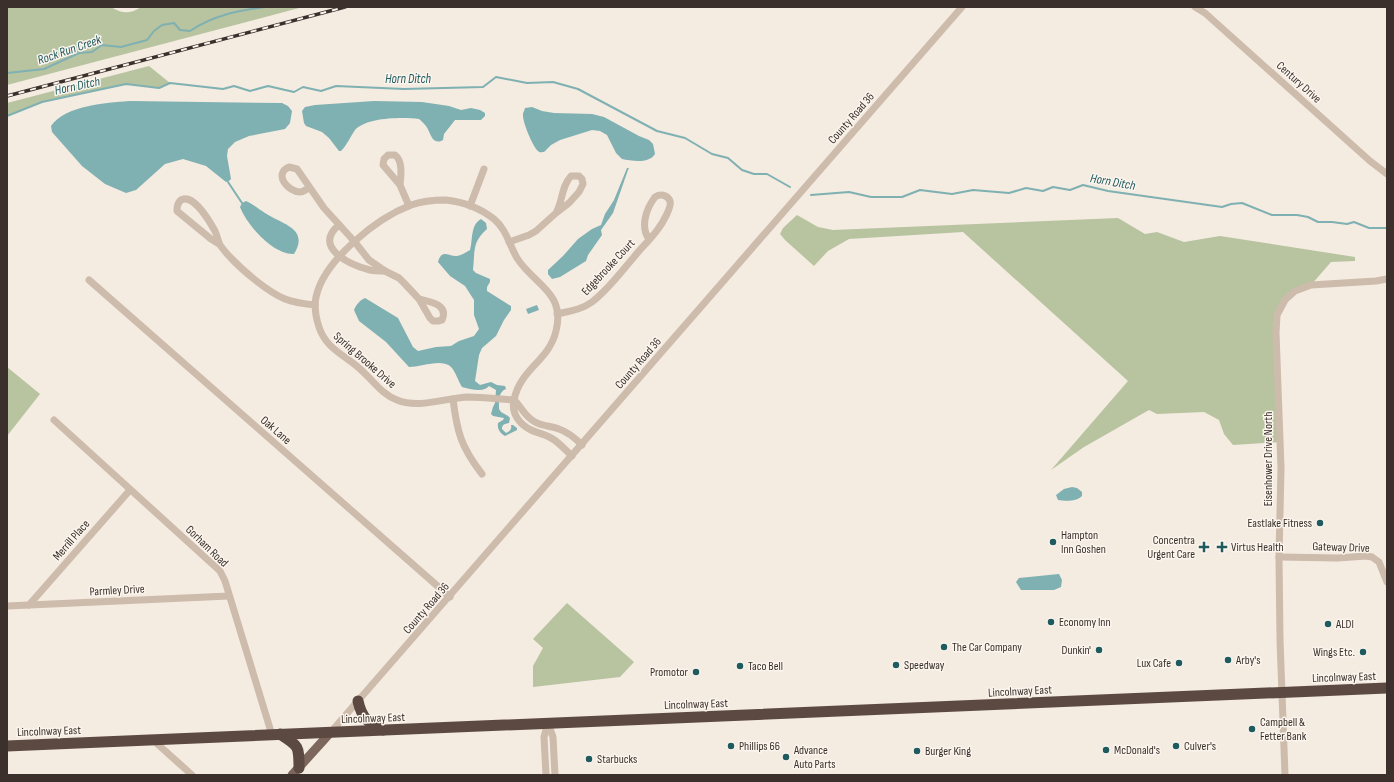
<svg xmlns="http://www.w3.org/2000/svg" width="1394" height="782" font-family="'Sofia Sans Condensed',sans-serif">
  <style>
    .green { fill: #b8c4a0 }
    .water { fill: #7fb0b2 }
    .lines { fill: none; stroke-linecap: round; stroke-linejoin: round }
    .stream { stroke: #7fb0b2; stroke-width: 2 }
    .minor { stroke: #cdbbac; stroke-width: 7 }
    .major { stroke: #7d675c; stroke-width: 9 }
    .highway { stroke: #5c4a42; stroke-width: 11 }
    .rail-casing { stroke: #3b302b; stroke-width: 3.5 }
    .rail { stroke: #fbf5ee; stroke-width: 2; stroke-dasharray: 6; stroke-linecap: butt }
    .poi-dot { fill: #1f5a5e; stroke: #fbf5ee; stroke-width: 1.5 }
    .labels { text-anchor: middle; stroke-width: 3; stroke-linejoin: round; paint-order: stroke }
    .street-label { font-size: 12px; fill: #3b302b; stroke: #fbf5ee }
    .poi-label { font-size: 12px; fill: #3b302b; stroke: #fbf5ee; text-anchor: start }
    .water-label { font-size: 13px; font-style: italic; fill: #1f5a5e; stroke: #fbf5ee }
  </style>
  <rect width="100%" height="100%" fill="#f4ebe1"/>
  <g class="green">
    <path d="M7,7H111C122,14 131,14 141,7H303L7,85Z"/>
    <path d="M149,66L170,83L159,88L126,84L42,102L7,116V103Z"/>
    <path d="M797,215L818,227L833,230L1118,218L1145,234L1157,232L1184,242L1220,236L1355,257V261L1331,262L1311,285L1295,291L1277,315L1280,442L1233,445L1224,434L1219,420L1204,412L1157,414L1149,410L1084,447L1051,470L1128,381L963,232L849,239L828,251L814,266L785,240L780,234L783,228Z"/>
    <path d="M7,367L40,394L7,436Z"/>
    <path d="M567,603L634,662L620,677L533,687V666L543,648L533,639Z"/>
  </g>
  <g class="water">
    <path d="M129,101L282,103L288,106L292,111L290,123L285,129L249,136L235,142L228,149L227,156L231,179L229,181L226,182L206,166L183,159L165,164L136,190L126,193L105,184L82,166L52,132L51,126C66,105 106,103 129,101Z"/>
    <path d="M374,101L422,102L449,106L461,110L471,108L480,110L485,113V116L481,120H455L444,134L443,140C432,146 431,133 426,126C424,124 422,121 419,119C403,117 367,117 355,130C350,137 347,145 341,151H339L329,138L322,132L306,126L304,123L302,111L305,107L315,105Z"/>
    <path d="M532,107L542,111L554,113L592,114L604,117L639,136L649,140L653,144L655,154C649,164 632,161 622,159L616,153L607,135L600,131L592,130L560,140L551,145L544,152C540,152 540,153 538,151C533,147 522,121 523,114C523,113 525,109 525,108Z"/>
    <path d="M627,168H629L628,170L613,213L601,230L602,235L588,255L586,261L560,277L552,279L548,274V270L563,256L578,239L592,229L601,225L605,214L614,200Z"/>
    <path d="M246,201C253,204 258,209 265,213C281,224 310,228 294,254C273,255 247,225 240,207L242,203Z"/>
    <path d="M481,219L486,223L487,229C472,242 475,251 473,270L476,273L490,279V282L487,287V291L511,306V310L504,320L496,336L482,348L479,355L475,381L480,385L491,382L497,385L505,386L506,389C498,392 499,401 499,409L501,412L508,416L510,418L509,423C505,424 502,424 502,429L506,433C510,431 512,429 511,425H513L517,428V430L505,436C500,433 497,429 498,423L503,420L504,418L493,416L491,414L493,407L495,403L496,390L489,386C484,393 470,389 462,387C458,381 456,372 451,367C442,358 421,367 409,367L386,342L359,321L354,310C356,305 360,300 365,298L398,318L413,347L418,351L436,347L451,346L459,341L474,336L479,329L474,315V300L465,286L450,276L438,262C442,248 449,257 457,256C462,255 466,252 470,250C473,241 470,225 481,219Z"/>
    <path d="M537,305L539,310L528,314L526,309Z"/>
    <path d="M1072,487L1077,488L1082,492V496C1076,502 1065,501 1058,500L1056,495L1064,489Z"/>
    <path d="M1059,574L1062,580L1061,587L1054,590H1021L1016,582L1019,578Z"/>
  </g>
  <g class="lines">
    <g class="stream">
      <path d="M7,73L44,69L79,53L92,52L102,45L121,47L147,40L154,31L162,25L174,23L180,30L190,31C214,15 237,11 265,7"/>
      <path d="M7,116L42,102L126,84L159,88L170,83L223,89L234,86L250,91L268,86L294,92L303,87L321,91L336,86L404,89L483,87L496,77L527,83L553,82L578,89L657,131L685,138L712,154L728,158L742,170L754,174H767L790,187"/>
      <path d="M228,182L242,203"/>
      <path d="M811,195L849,192L871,197H902L920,190L952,194L973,190L1009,193L1026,188L1043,191L1053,187L1070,190L1083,185L1108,191L1222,207L1231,204L1242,203L1272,215H1297L1308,217L1318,222H1332L1347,224L1354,222L1369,228H1387"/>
    </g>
    <g class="minor">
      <path d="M1195,7L1205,13L1370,161L1387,174"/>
      <path d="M400,185C401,176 403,161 395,155H388L384,159L383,165L400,185L409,206"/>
      <path d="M309,188C306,189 304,192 300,192C288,192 273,174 289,167L297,169L324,208L354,241L369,260L385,271L399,278L405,284L419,299L430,318L433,321H438L442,320C449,304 430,302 419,299"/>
      <path d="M446,200C463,202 480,208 494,219C506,229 509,244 517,258C533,284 566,292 556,331C549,361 520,369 514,400C498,399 483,397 468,397C445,398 419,409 397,400C381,394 373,380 360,369C345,355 326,349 319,327C316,318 314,307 316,297C324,260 377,218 411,205C422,201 434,200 446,200Z"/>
      <path d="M470,206L484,169"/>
      <path d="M339,225C312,247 350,265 370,270C375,271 380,271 385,271"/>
      <path d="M509,242L529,235L536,231L556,213L569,203L579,192L583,184L582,179L579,176H571C561,187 563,201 556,213"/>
      <path d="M219,244L211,239L177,211C177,207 178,200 184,199C195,197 210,222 215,231C217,235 218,241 220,245C223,249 226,253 230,257C243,271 268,292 285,299C295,303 305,304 315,305"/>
      <path d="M89,280L450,597"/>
      <path d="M557,314C569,311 581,310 592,302C608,290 621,272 634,257C641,248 651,239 658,229C662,224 672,207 670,201C667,194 660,194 655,197C646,209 640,227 649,239"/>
      <path d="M453,399C457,432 461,447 482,474"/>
      <path d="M54,420L220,571L225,581L272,735"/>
      <path d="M572,456C565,450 559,442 551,438C545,434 537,433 531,430C519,424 511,413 514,400C522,407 523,415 535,422C542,426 551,426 559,429C568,432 575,438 582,445"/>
      <path d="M1279,557L1338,558L1366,556L1372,557L1379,562L1387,582"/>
      <path d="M29,605L130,490"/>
      <path d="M7,606L229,596"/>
      <path d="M548,723L553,737L555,775"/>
      <path d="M330,733L962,7"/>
      <path d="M153,740L192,775"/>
      <path d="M546,775L544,737L548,723"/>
      <path d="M1285,775L1280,640L1279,557L1281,468L1276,333L1277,315L1285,300L1295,291L1311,285L1376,281L1387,279"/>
    </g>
    <path class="major" d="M292,775L330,733"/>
    <g class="highway">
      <path d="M358,701C362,719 368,722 383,730"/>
      <path d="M280,734C299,746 299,746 299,768"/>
      <path d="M7,746L1387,688"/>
    </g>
    <defs>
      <path id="rail" d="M7,96L345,7"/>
    </defs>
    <use href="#rail" class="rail-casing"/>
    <use href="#rail" class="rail"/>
  </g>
  <g class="poi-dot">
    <circle cx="1320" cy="523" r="4"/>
    <circle cx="1053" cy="542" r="4"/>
    <path d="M1202 541h4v4h4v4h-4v4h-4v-4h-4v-4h4z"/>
    <path d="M1220 541h4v4h4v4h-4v4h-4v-4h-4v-4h4z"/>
    <circle cx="1051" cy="622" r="4"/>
    <circle cx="1328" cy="624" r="4"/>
    <circle cx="944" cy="647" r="4"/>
    <circle cx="1099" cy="650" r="4"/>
    <circle cx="1363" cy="652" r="4"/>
    <circle cx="1228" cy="660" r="4"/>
    <circle cx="1179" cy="663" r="4"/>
    <circle cx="896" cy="665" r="4"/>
    <circle cx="740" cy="666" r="4"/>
    <circle cx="696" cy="672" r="4"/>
    <circle cx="1252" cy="729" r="4"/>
    <circle cx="731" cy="746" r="4"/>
    <circle cx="1176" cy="746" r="4"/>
    <circle cx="1106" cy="750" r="4"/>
    <circle cx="917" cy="751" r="4"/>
    <circle cx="786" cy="757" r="4"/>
    <circle cx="589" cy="759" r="4"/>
  </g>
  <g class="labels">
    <g class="street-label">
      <text transform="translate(1299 82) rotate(42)" y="4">Century Drive</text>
      <text transform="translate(851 118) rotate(-49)" y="4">County Road 36</text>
      <text transform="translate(608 267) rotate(-47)" y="4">Edgebrooke Court</text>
      <text transform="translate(365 360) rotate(41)" y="4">Spring Brooke Drive</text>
      <text transform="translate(638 363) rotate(-49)" y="4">County Road 36</text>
      <text transform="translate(276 430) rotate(41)" y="4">Oak Lane</text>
      <text transform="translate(1268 459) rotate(-90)" y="4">Eisenhower Drive North</text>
      <text transform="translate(71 540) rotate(-49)" y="4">Merrill Place</text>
      <text transform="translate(207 546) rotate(44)" y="4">Gorham Road</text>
      <text transform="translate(1341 547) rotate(2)" y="4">Gateway Drive</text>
      <text transform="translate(117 590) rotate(-3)" y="4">Parmley Drive</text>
      <text transform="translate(426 608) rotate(-49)" y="4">County Road 36</text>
      <text transform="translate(1344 677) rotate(-2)" y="4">Lincolnway East</text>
      <text transform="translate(1020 691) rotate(-3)" y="4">Lincolnway East</text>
      <text transform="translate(696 704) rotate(-2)" y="4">Lincolnway East</text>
      <text transform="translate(373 718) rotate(-2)" y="4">Lincolnway East</text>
      <text transform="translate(49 731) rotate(-2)" y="4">Lincolnway East</text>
    </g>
    <g class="poi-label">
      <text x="1312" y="527" text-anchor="end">Eastlake Fitness</text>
      <text x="1061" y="539">Hampton<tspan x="1061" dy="14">Inn Goshen</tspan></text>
      <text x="1195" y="544" text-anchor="end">Concentra<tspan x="1195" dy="14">Urgent Care</tspan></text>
      <text x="1231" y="551">Virtus Health</text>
      <text x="1059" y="626">Economy Inn</text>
      <text x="1336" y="628">ALDI</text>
      <text x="952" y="651">The Car Company</text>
      <text x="1091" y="654" text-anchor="end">Dunkin'</text>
      <text x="1355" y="656" text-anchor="end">Wings Etc.</text>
      <text x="1236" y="664">Arby's</text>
      <text x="1171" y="667" text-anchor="end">Lux Cafe</text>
      <text x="904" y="669">Speedway</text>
      <text x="748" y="670">Taco Bell</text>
      <text x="688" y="676" text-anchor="end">Promotor</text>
      <text x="1260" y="726">Campbell &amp;<tspan x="1260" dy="14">Fetter Bank</tspan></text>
      <text x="739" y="750">Phillips 66</text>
      <text x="1184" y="750">Culver's</text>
      <text x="794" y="754">Advance<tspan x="794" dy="14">Auto Parts</tspan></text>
      <text x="1114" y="754">McDonald's</text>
      <text x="925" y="755">Burger King</text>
      <text x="597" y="763">Starbucks</text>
    </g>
    <g class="water-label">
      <text transform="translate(69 49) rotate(-19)" y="5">Rock Run Creek</text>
      <text x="408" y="83">Horn Ditch</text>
      <text transform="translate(77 85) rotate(-12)" y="5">Horn Ditch</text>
      <text transform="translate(1113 181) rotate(10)" y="5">Horn Ditch</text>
    </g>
  </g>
  <rect width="1394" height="782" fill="none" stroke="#3b302b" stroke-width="16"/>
</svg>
